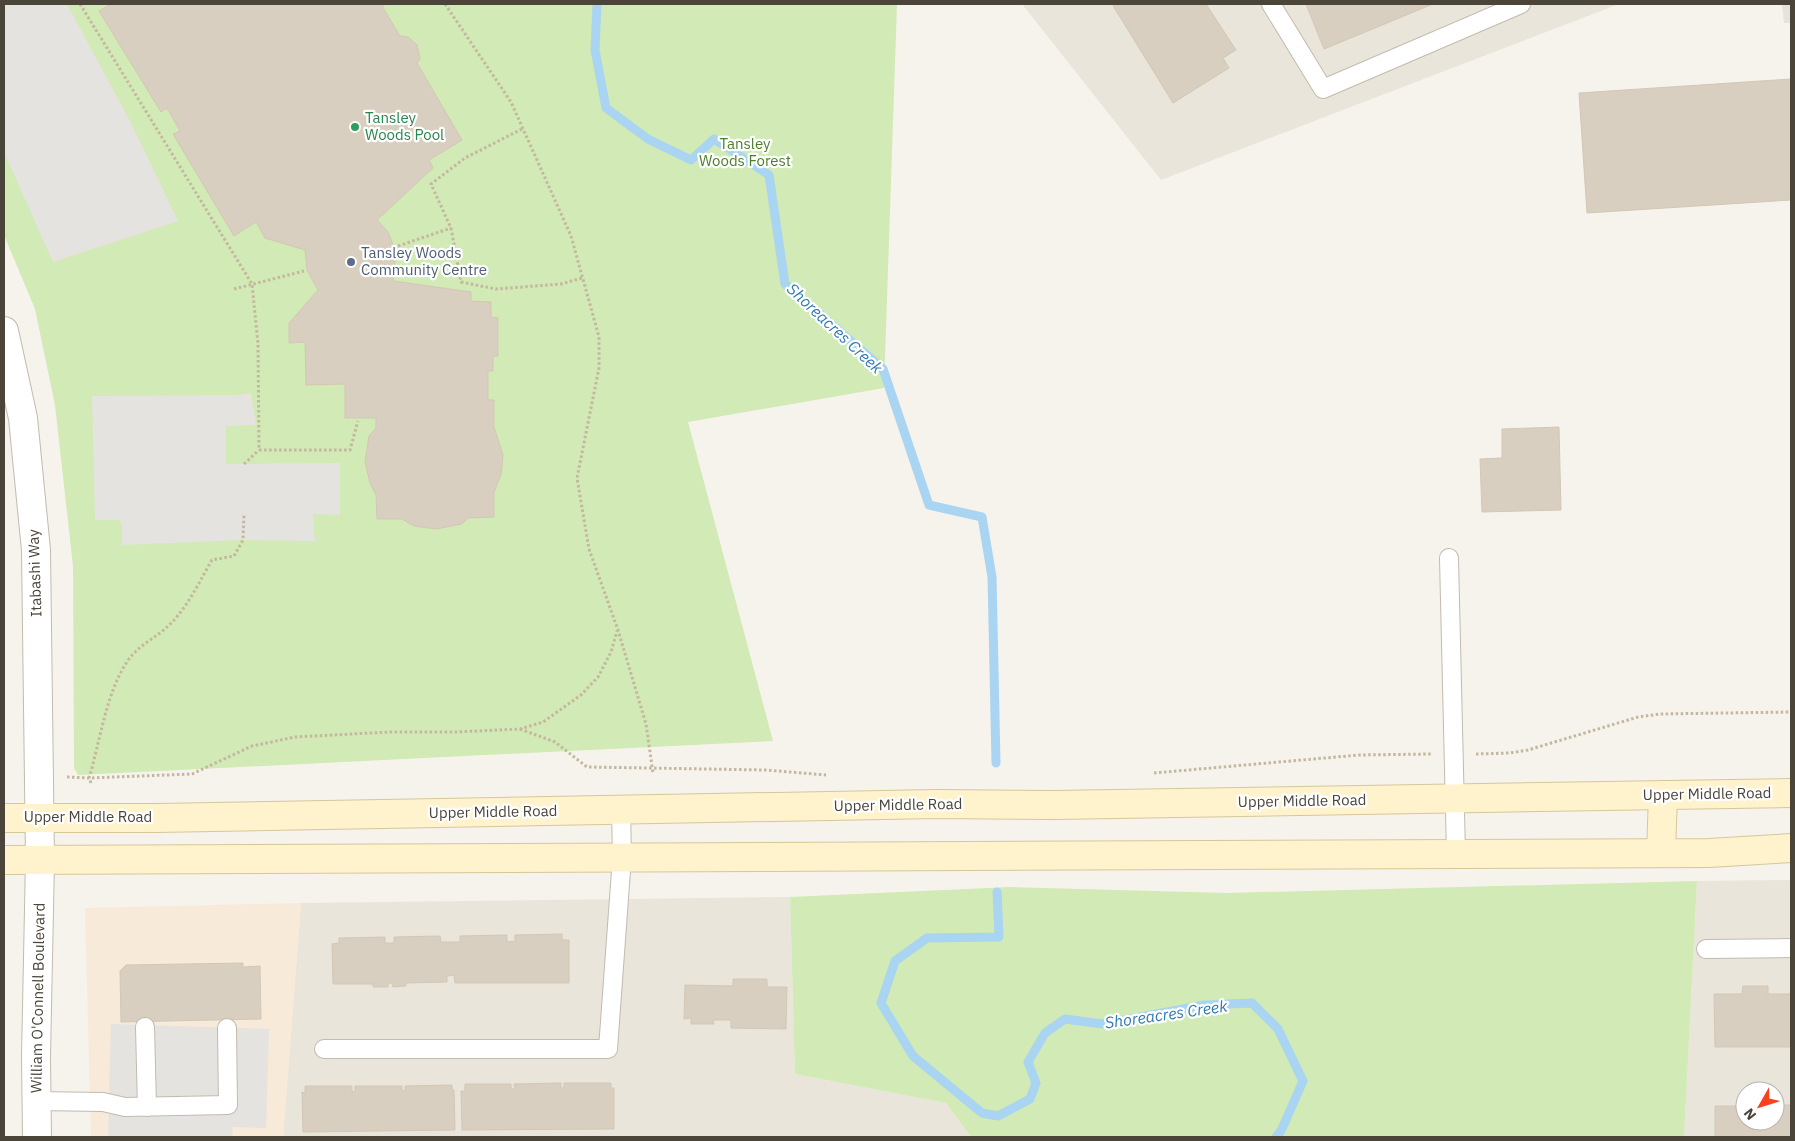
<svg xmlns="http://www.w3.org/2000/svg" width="1795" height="1141" font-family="'IBM Plex Sans',sans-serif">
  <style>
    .residential { fill: #eae5da; fill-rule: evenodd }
    .commercial { fill: #f7ead8 }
    .green { fill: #d2eab5 }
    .parking { fill: #e5e3e0 }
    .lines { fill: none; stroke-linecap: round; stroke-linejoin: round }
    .stream { stroke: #a9d4f2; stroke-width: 9 }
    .building { fill: #d8cfc1; stroke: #d3c7b4 }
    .service-casing { stroke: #c2bbae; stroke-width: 20 }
    .tertiary-casing { stroke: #c2bbae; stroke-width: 30 }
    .secondary-casing { stroke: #d6c79b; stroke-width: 30 }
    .path { stroke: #c4b79f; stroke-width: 3; stroke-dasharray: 2.5 2.5; stroke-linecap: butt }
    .service { stroke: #fff; stroke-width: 18 }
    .tertiary { stroke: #fff; stroke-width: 28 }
    .secondary { stroke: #fff3cd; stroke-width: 28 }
    .leisure-dot { fill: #2e9e5b; stroke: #fff; stroke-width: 2 }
    .service-dot { fill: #5c6f8a; stroke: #fff; stroke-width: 2 }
    .labels { text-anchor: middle; stroke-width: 4.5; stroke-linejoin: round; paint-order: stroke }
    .leisure-label { font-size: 15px; fill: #27864d; stroke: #fff; text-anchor: start }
    .park-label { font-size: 15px; fill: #4a7f2a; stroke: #fff }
    .service-label { font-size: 15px; fill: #4e5e75; stroke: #fff; text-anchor: start }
    .street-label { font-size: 15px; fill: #4b4439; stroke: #fff }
    .water-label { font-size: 16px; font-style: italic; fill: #2e7ab2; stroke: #fff }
  </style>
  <rect width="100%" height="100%" fill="#f6f3ec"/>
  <g class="residential">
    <path d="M1022,4H1619L1161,180Z"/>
    <path d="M1791,880V1137H1684L1697,881ZM1745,1091H1775V1121H1745Z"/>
    <path d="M790,897L795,1074L946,1103L971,1137H283L301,903Z"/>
  </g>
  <path class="commercial" d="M301,903L283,1137H91L85,908Z"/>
  <g class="green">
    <path d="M4,4H897L884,388L688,422L773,741L78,775L74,768L73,566L55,405L35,309L4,235Z"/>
    <path d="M1697,881L1684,1137H971L946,1103L795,1074L790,897L1010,887L1227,893Z"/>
  </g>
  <g class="parking">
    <path d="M4,4H67L131,123L178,221L53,262L4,152Z"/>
    <path d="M1782,4H1791V23H1784Z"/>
    <path d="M251,393L256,425L226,426V464L340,463V515L313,514L315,541L243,540L122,545V525L119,520H95L92,396L238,395Z"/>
    <path d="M111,1024L269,1029L266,1128L233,1127L232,1137H108Z"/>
  </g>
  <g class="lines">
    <g class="stream">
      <path d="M597,4L595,50L606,108L648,139L691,160L714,139L769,175L785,284L883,369L929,505L982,517L992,577L996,763"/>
      <path d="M997,892L999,937L927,938L895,961L881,1003L913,1056L982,1113L998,1116L1030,1099L1036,1083L1028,1062L1045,1033L1065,1019L1102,1024L1205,1005L1252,1003L1278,1029L1303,1081L1281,1131L1276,1137"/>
    </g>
  </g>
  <g class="building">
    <path d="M111,4H386L382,6L400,36L408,37L417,45L420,59L417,63L462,140L429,160L433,168L377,220L388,232L396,252L393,281L471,292V301L491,302V317L498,318V356H493V371H488V400H494V427L503,455L501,475L494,492V517L468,518L462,524L436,529L414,526L402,519H377L376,495L370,483L365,462L369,436L376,428V418H345V384L306,385L305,342L289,343V323L318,290L307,270L305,250L265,238L256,222L234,236L173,134L180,131L167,108L161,112L99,11Z"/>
    <path d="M1112,4H1206L1236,50L1223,58L1229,68L1173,103Z"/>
    <path d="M1306,4H1433L1324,49Z"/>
    <path d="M1791,79V200L1587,213L1579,93Z"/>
    <path d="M1559,427L1561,510L1482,512L1480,459L1502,458V429Z"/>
    <path d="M562,934V940H569V983H455L454,975L447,976V982L406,983V986L393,987L392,983H388V987H373V984H333L332,944L339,943V938L385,937V943H394V937L440,936L441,942H460V936L507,935V942L515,941V935Z"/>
    <path d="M243,963V967L260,966L261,1019L121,1022L120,971L126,965Z"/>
    <path d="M733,979H767V987H787L786,1029L731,1028V1020H713L714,1024H691V1018L684,1019L685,985L733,986Z"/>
    <path d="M1743,986H1768V994H1791V1047H1715L1714,994H1742Z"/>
    <path d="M561,1083V1088H564V1083H611V1088H614V1129L462,1130L461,1091H465V1084H511V1089H515L514,1084Z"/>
    <path d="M452,1085V1090H454L455,1130L303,1132L302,1092L305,1093V1086H352V1092L355,1091V1086H402V1091H405V1086Z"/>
    <path d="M1775,1105H1791V1137H1715V1106H1745V1121H1775Z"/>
  </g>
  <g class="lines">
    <defs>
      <g id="service">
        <path d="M1271,4L1323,89L1521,4"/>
        <path d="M1449,558L1456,854"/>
        <path d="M1706,949L1791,948"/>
        <path d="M145,1027L147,1107"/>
        <path d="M324,1049H608L622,857L621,809"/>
        <path d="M36,1101L103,1102L125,1107L228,1105L227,1028"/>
      </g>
      <path id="tertiary" d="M4,331L23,418L36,550L40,860L36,1057L37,1137"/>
      <g id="secondary">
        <path d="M4,818H157L937,804L1054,805L1791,793"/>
        <path d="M1661,853L1663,795"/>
        <path d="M4,860L1709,853L1791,848"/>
      </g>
    </defs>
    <use href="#service" class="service-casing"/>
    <use href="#tertiary" class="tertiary-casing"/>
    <use href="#secondary" class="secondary-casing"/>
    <g class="path">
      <path d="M80,4L252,284L258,344L259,450H350L358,421"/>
      <path d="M445,4L511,102L571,236L599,337V368L577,478L589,549L618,630L646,724L653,773"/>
      <path d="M522,129L465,158L431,184L451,228L461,282L496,289L561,284L582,278"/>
      <path d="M398,246L451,228"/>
      <path d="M234,289L304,271"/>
      <path d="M244,464L259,450"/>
      <path d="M520,729L555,742L587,767L766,770L826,775"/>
      <path d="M1476,754L1510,753L1528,750L1638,717L1660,714L1791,712"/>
      <path d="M1154,773L1359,755L1432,754"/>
      <path d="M67,777L89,778L192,774L252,746L295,737L390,732H456L520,729L543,722L581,695L598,677L611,652L617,631"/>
      <path d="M91,783L89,778C100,742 106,693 127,662C137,646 154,639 167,627C187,609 199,582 212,560L234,556L243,540L244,515"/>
    </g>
    <use href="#service" class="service"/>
    <use href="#tertiary" class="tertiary"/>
    <use href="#secondary" class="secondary"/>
  </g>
  <circle class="leisure-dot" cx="355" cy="127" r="5"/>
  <circle class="service-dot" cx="351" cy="262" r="5"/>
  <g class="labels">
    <g class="leisure-label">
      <text x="365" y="123">Tansley<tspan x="365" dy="17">Woods Pool</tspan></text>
    </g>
    <g class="park-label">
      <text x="745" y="149">Tansley<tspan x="745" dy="17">Woods Forest</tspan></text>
    </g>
    <g class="service-label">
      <text x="361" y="258">Tansley Woods<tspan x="361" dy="17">Community Centre</tspan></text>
    </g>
    <g class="street-label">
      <text transform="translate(35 573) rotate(-92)" y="5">Itabashi Way</text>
      <text transform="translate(1707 794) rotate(-1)" y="5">Upper Middle Road</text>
      <text transform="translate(1302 801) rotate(-1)" y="5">Upper Middle Road</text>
      <text transform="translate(898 805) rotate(-1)" y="5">Upper Middle Road</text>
      <text transform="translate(493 812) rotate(-1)" y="5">Upper Middle Road</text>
      <text x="88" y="822">Upper Middle Road</text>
      <text transform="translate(38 998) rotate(-89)" y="5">William O'Connell Boulevard</text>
    </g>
    <g class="water-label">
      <text transform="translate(835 328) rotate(43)" y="6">Shoreacres Creek</text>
      <text transform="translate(1166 1014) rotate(-8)" y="6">Shoreacres Creek</text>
    </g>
  </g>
  <rect width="1795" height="1141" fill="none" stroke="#4b4439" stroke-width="10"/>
  <g transform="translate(1760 1106) rotate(231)"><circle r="24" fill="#ffffff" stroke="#b7b4b0"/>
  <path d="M0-4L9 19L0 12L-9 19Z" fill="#fc3f1d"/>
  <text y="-8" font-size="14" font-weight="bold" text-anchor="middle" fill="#4b4439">N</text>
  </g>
</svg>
